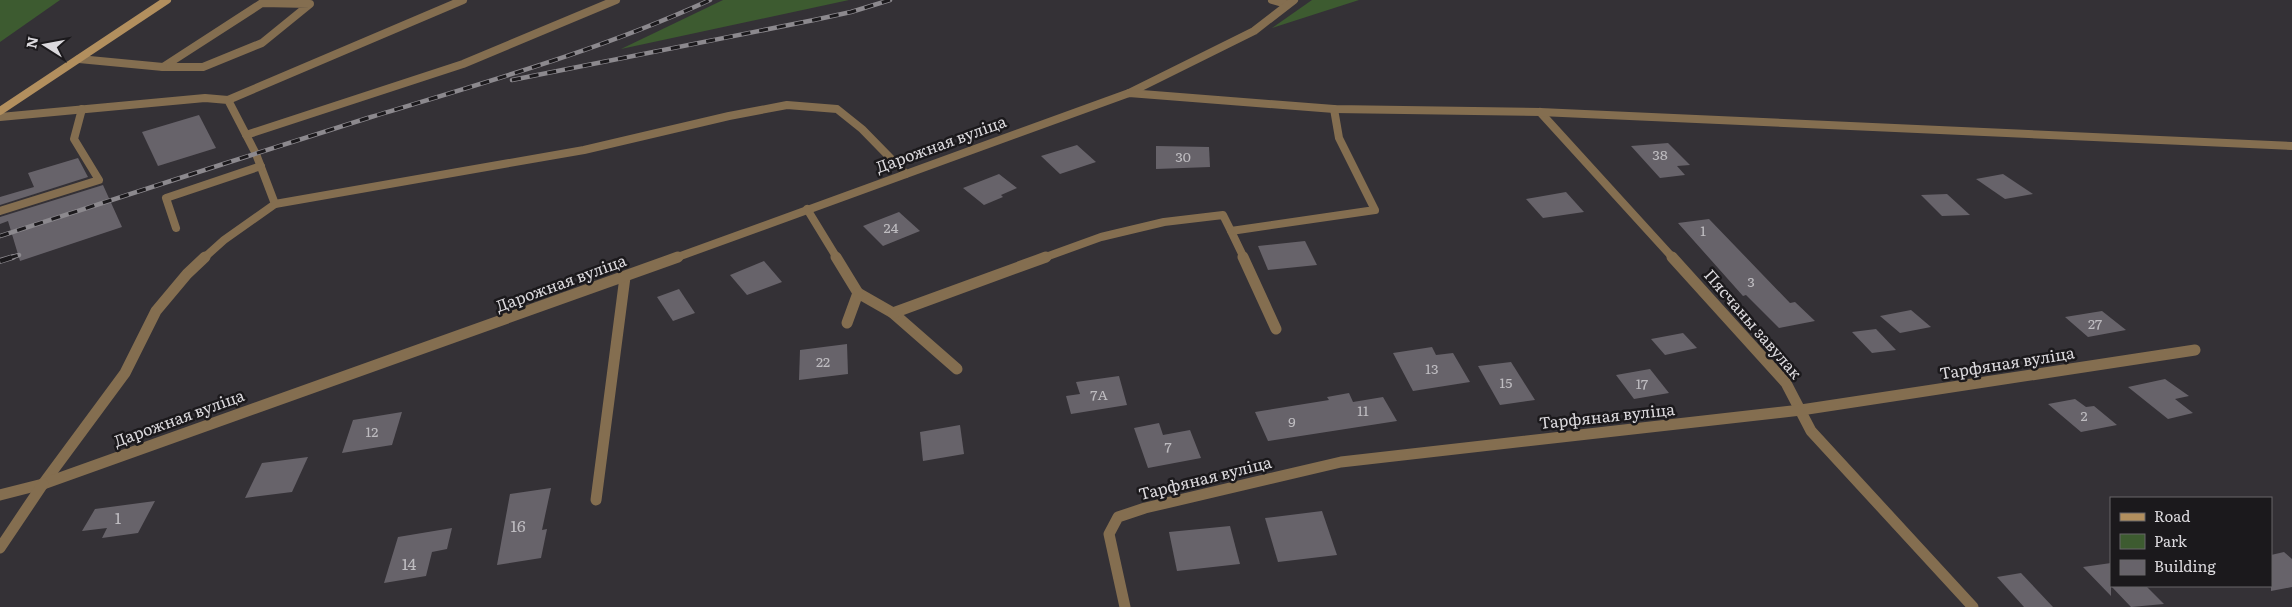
<svg xmlns="http://www.w3.org/2000/svg" width="2292" height="607" font-family="Literata,serif">
  <style>
    .green { fill: #3d5b30 }
    .building { fill: #67636a }
    .lines { fill: none; stroke-linecap: round; stroke-linejoin: round }
    .service-far1 { stroke: #846e50; stroke-width: 8 }
    .service { stroke: #846e50; stroke-width: 11 }
    .minor-far1 { stroke: #846e50; stroke-width: 8 }
    .minor { stroke: #846e50; stroke-width: 11 }
    .secondary { stroke: #b28f5e; stroke-width: 8 }
    .rail-far1-casing { stroke: #8c898e; stroke-width: 4.5 }
    .rail-casing { stroke: #8c898e; stroke-width: 6 }
    .rail-far1 { stroke: #1b191c; stroke-width: 3; stroke-dasharray: 9; stroke-linecap: butt }
    .rail { stroke: #1b191c; stroke-width: 4.5; stroke-dasharray: 12; stroke-linecap: butt }
    .labels { text-anchor: middle; stroke-width: 5; stroke-linejoin: round; paint-order: stroke }
    .number-label { font-size: 14px; fill: #bebcc0 }
    .street-label { font-size: 16px; fill: #dbd9dd; stroke: #1b191c }
    .near-number-label { font-size: 16px; fill: #bebcc0 }
  </style>
  <rect width="100%" height="100%" fill="#343136"/>
  <g class="green">
    <path d="M0,0H60L0,42Z"/>
    <path d="M723,0H849L621,49Z"/>
    <path d="M1312,0H1359L1272,28Z"/>
  </g>
  <g class="building">
    <path d="M199,115L216,148L158,166L142,132Z"/>
    <path d="M1668,143L1690,165L1677,166L1685,175L1660,178L1631,146Z"/>
    <path d="M1077,145L1096,162L1060,174L1041,156Z"/>
    <path d="M1156,146L1209,147L1210,167L1156,169Z"/>
    <path d="M78,158L88,177L0,205V197L34,187L28,173Z"/>
    <path d="M999,174L1017,188L1001,195L1003,197L984,205L963,188Z"/>
    <path d="M2003,174L2033,194L2005,199L1976,179Z"/>
    <path d="M103,185L122,227L20,261L8,221L0,224V217Z"/>
    <path d="M1566,192L1584,212L1543,218L1526,199Z"/>
    <path d="M1947,194L1970,215L1942,216L1921,195Z"/>
    <path d="M899,212L920,231L883,246L863,226Z"/>
    <path d="M1709,219L1790,303L1795,302L1815,321L1779,328L1746,295L1743,296L1678,223Z"/>
    <path d="M1305,241L1317,265L1268,270L1258,246Z"/>
    <path d="M764,261L782,282L747,295L730,275Z"/>
    <path d="M679,289L695,313L673,321L657,297Z"/>
    <path d="M1911,310L1931,327L1900,333L1880,316Z"/>
    <path d="M2102,311L2126,330L2088,337L2065,317Z"/>
    <path d="M1876,329L1896,350L1872,353L1852,332Z"/>
    <path d="M1683,333L1697,348L1665,355L1651,339Z"/>
    <path d="M847,344L848,374L799,380L800,350Z"/>
    <path d="M1432,347L1436,355L1453,353L1470,382L1413,391L1393,353Z"/>
    <path d="M1511,362L1535,400L1500,405L1478,366Z"/>
    <path d="M1650,369L1669,393L1634,399L1616,375Z"/>
    <path d="M1119,376L1127,405L1071,414L1066,396L1080,394L1076,382Z"/>
    <path d="M2165,379L2189,396L2175,399L2193,413L2168,419L2128,387Z"/>
    <path d="M1349,393L1353,402L1383,397L1397,421L1268,441L1255,412L1329,400L1327,397Z"/>
    <path d="M2075,399L2086,407L2094,406L2117,425L2081,432L2048,404Z"/>
    <path d="M402,412L392,445L342,453L353,420Z"/>
    <path d="M1159,423L1163,435L1190,430L1201,458L1148,468L1134,428Z"/>
    <path d="M960,425L964,454L923,461L920,432Z"/>
    <path d="M308,457L292,492L245,498L262,463Z"/>
    <path d="M551,488L542,530L547,529L541,558L497,565L510,494Z"/>
    <path d="M155,501L138,533L102,538L107,528L82,531L95,509Z"/>
    <path d="M1322,511L1337,555L1278,562L1265,518Z"/>
    <path d="M1230,526L1240,564L1177,571L1169,532Z"/>
    <path d="M452,528L447,549L432,552L426,576L384,583L398,537Z"/>
    <path d="M2284,552L2292,559V587L2271,591V555Z"/>
    <path d="M2111,563V586H2146L2164,604L2131,607L2111,586V596L2083,567Z"/>
    <path d="M2021,573L2053,607H2024L1997,577Z"/>
  </g>
  <g class="lines">
    <g class="service-far1">
      <path d="M1272,0L1286,4"/>
      <path d="M262,3L310,4L262,43L203,67H163Z"/>
      <path d="M79,59L163,67"/>
      <path d="M1129,93L1254,31L1294,0"/>
      <path d="M228,100L463,0"/>
      <path d="M0,117L205,98L228,100L256,154L275,204L224,240L204,258"/>
      <path d="M246,135L463,64L616,0"/>
      <path d="M275,204L584,150L729,116L787,105L837,109L862,129L906,174"/>
      <path d="M807,209L837,258"/>
      <path d="M0,211L99,180L74,139L82,109"/>
      <path d="M176,228L166,198L261,166"/>
      <path d="M1231,231L1244,258"/>
      <path d="M1043,258L1101,237L1164,222L1223,215L1231,231L1375,210L1339,138L1334,109"/>
    </g>
    <g class="service">
      <path d="M836,257L858,293L893,313L957,369"/>
      <path d="M1243,257L1276,329"/>
      <path d="M893,313L1046,257"/>
      <path d="M847,323L858,293"/>
      <path d="M43,484L125,373L156,311L187,274L205,257"/>
      <path d="M596,500L625,277"/>
    </g>
    <g class="minor-far1">
      <path d="M1540,112L1673,258"/>
      <path d="M675,258L1129,93L1334,109L1540,112L2292,146"/>
    </g>
    <g class="minor">
      <path d="M1672,257L1786,383L1811,431L1973,607"/>
      <path d="M0,495L43,484L678,257"/>
      <path d="M0,548L43,484"/>
      <path d="M1125,607L1109,534L1118,517L1145,508L1341,462L1801,410L2195,350"/>
    </g>
    <path class="secondary" d="M0,111L167,0"/>
    <defs>
      <g id="rail-far1">
        <path d="M512,80L814,20L851,12L890,0"/>
        <path d="M0,236C124,196 247,156 371,117C486,82 601,50 710,0"/>
        <path d="M9,258L19,255"/>
      </g>
      <path id="rail" d="M0,261L13,257"/>
    </defs>
    <use href="#rail-far1" class="rail-far1-casing"/>
    <use href="#rail" class="rail-casing"/>
    <use href="#rail-far1" class="rail-far1"/>
    <use href="#rail" class="rail"/>
  </g>
  <g class="labels">
    <g class="number-label">
      <text x="1660" y="160">38</text>
      <text x="1183" y="162">30</text>
      <text x="891" y="233">24</text>
      <text x="1703" y="236">1</text>
      <text x="1751" y="287">3</text>
      <text x="2095" y="329">27</text>
      <text x="823" y="367">22</text>
      <text x="1432" y="374">13</text>
      <text x="1506" y="388">15</text>
      <text x="1642" y="389">17</text>
      <text x="1099" y="400">7А</text>
      <text x="1363" y="416">11</text>
      <text x="2084" y="421">2</text>
      <text x="1292" y="427">9</text>
      <text x="372" y="437">12</text>
      <text x="1168" y="452">7</text>
    </g>
    <g class="street-label">
      <text transform="translate(941 144) rotate(-20)" y="6">Дарожная вуліца</text>
      <text transform="translate(561 283) rotate(-20)" y="6">Дарожная вуліца</text>
      <text transform="translate(1753 324) rotate(49)" y="6">Пясчаны завулак</text>
      <text transform="translate(2007 363) rotate(-9)" y="6">Тарфяная вуліца</text>
      <text transform="translate(1607 416) rotate(-6)" y="6">Тарфяная вуліца</text>
      <text transform="translate(179 418) rotate(-20)" y="6">Дарожная вуліца</text>
      <text transform="translate(1205 478) rotate(-14)" y="6">Тарфяная вуліца</text>
    </g>
    <g class="near-number-label">
      <text x="118" y="524">1</text>
      <text x="518" y="532">16</text>
      <text x="409" y="570">14</text>
    </g>
  </g>
  <rect x="2110" y="497" width="162" height="90" fill="#1b191c" stroke="#686669"/>
  <rect x="2120" y="513" width="25" height="8" fill="#b28f5e" stroke="#686669"/>
  <text x="2154" y="522" font-size="15" fill="#dbd9dd">Road</text>
  <rect x="2120" y="534" width="25" height="15" fill="#3d5b30" stroke="#686669"/>
  <text x="2154" y="547" font-size="15" fill="#dbd9dd">Park</text>
  <rect x="2120" y="560" width="25" height="15" fill="#67636a" stroke="#686669"/>
  <text x="2154" y="572" font-size="15" fill="#dbd9dd">Building</text>
  <g transform="translate(45 45) rotate(281)" stroke="#1b191c" stroke-width="4" paint-order="stroke">
  <path d="M0-4L9 19L0 12L-9 19Z" fill="#dbd9dd"/>
  <text y="-8" font-size="14" font-weight="bold" text-anchor="middle" fill="#dbd9dd">N</text>
  </g>
</svg>
